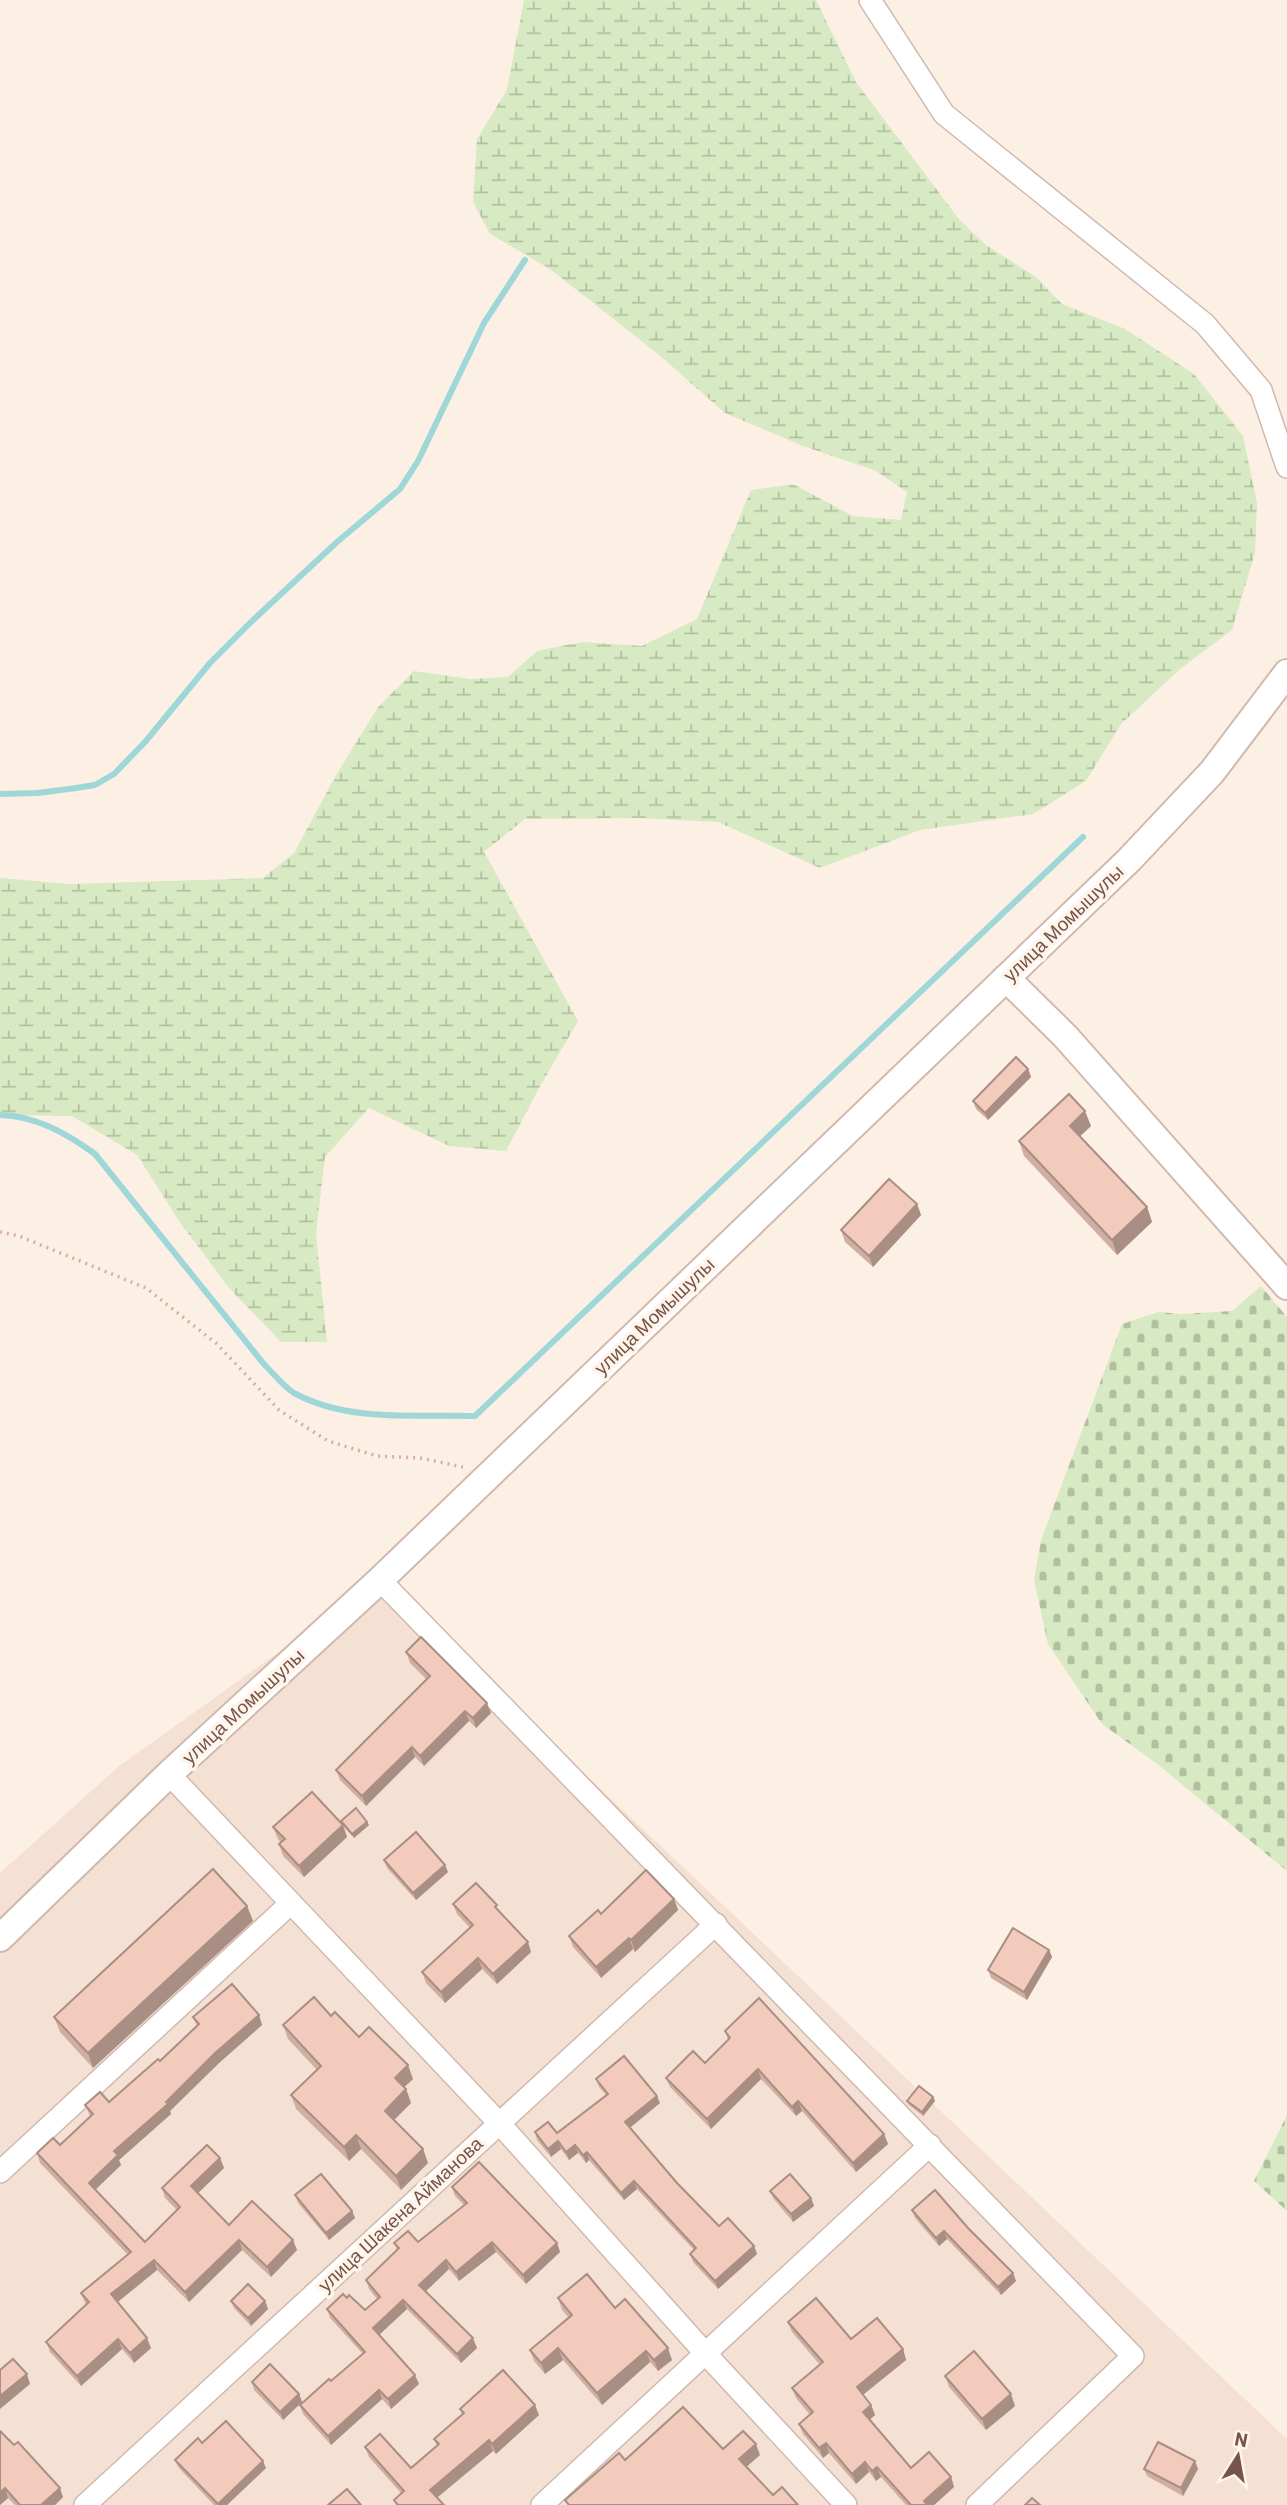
<svg xmlns="http://www.w3.org/2000/svg" width="1287" height="2505" font-family="Barlow,sans-serif">
  <style>
    .residential { fill: #f4e1d3 }
    .wetland { fill: url(#wetland-marsh) }
    .cemetery { fill: url(#cemetery-stones) }
    .lines { fill: none; stroke-linecap: round; stroke-linejoin: round }
    .stream { stroke: #9fd6d8; stroke-width: 6 }
    .minor-casing { stroke: #d0b9ae; stroke-width: 24 }
    .tertiary-casing { stroke: #d0b9ae; stroke-width: 30 }
    .path { stroke: #d7ae9f; stroke-width: 3.5; stroke-dasharray: 2 5; stroke-linecap: butt }
    .minor { stroke: #fff; stroke-width: 21 }
    .tertiary { stroke: #fff; stroke-width: 26 }
    .wall { fill: #d0afa2 }
    .shaded-wall { fill: #a98e84 }
    .building { fill: #f2cbbc; stroke: #a98e84; stroke-width: 2 }
    .labels { text-anchor: middle; stroke-width: 7; stroke-linejoin: round; paint-order: stroke }
    .street-label { font-size: 19px; fill: #75544a; stroke: #fff5eb }
  </style>
  <defs>
    <pattern id="wetland-marsh" width="20" height="14" patternUnits="userSpaceOnUse" patternTransform="scale(1.75)"><rect width="20" height="14" fill="#d7eac3"/><path d="M1 5h8M5 5V1M11 12h8M15 12V8" fill="none" stroke="#b3c0a0"/></pattern>
    <pattern id="cemetery-stones" width="16" height="16" patternUnits="userSpaceOnUse" patternTransform="scale(1.75)"><rect width="16" height="16" fill="#d7eac3"/><path d="M2 7V4a2 2 0 0 1 4 0v3zM10 15v-3a2 2 0 0 1 4 0v3z" fill="#b3c0a0"/></pattern>
  </defs>
  <rect width="100%" height="100%" fill="#fcf0e5"/>
  <path class="residential" d="M380,1580L1287,2439V2505H0V1873L119,1766Z"/>
  <path class="wetland" d="M524,0H816L856,82L958,218L986,245L1036,277L1062,304L1125,329L1194,374L1243,436L1257,502L1255,553L1232,630L1180,669L1121,724L1086,781L1033,814L920,830L820,868L718,822L638,818L525,819L484,852L578,1021L539,1088L506,1151L449,1146L369,1108L325,1157L316,1233L327,1342H281L230,1289L179,1221L137,1155L72,1116L0,1115V878L70,884L263,878L294,853L335,777L378,707L414,671L470,679L508,677L537,651L582,642L642,646L697,619L751,490L793,484L853,516L901,520L907,492L876,471L803,446L725,413L658,354L550,269L490,234L473,202L477,139L507,90Z"/>
  <g class="cemetery">
    <path d="M1261,1286L1287,1317V1871L1156,1763L1102,1724L1048,1644L1034,1580L1041,1540L1122,1324L1158,1312L1181,1314L1232,1311Z"/>
    <path d="M1287,2115V2211L1254,2181Z"/>
  </g>
  <g class="lines">
    <g class="stream">
      <path d="M0,794L38,793L76,788L95,785L114,774L145,742L210,663L252,621L337,542L400,489L418,461L484,323L525,260"/>
      <path d="M0,1115C36,1116 66,1133 95,1154L263,1363C273,1373 283,1386 294,1393C349,1423 416,1414 475,1416L1083,837"/>
    </g>
    <defs>
      <g id="minor">
        <path d="M870,0L944,114L1205,324L1261,390L1287,467"/>
        <path d="M380,1580L1133,2356L977,2505"/>
        <path d="M169,1774L499,2123L705,2353L846,2505"/>
        <path d="M0,2172L291,1903"/>
        <path d="M85,2505L716,1924"/>
        <path d="M542,2505L930,2145"/>
      </g>
      <g id="tertiary">
        <path d="M1006,978L1065,1036L1287,1286"/>
        <path d="M0,1938L169,1774L380,1580L1129,860L1212,772L1287,673"/>
      </g>
    </defs>
    <use href="#minor" class="minor-casing"/>
    <use href="#tertiary" class="tertiary-casing"/>
    <path class="path" d="M0,1232L19,1236L146,1288L217,1344L279,1410L328,1441L377,1456L420,1458L463,1467"/>
    <use href="#minor" class="minor"/>
    <use href="#tertiary" class="tertiary"/>
  </g>
  <g class="wall">
    <path d="M1028,1069L1031,1077L988,1120L976,1109L973,1101Z"/>
    <path d="M1091,1126L1080,1136L1147,1207L1152,1222L1117,1255L1024,1156L1019,1141Z"/>
    <path d="M917,1204L921,1215L873,1267L845,1242L841,1230Z"/>
    <path d="M406,1652L491,1713L476,1728L469,1721L424,1766L415,1757L366,1806L340,1780L336,1770L426,1679L410,1663Z"/>
    <path d="M341,1821L369,1825L354,1838L343,1826L347,1837L304,1877L283,1856L279,1844L281,1843L278,1839L273,1827L342,1824Z"/>
    <path d="M384,1860L448,1872L416,1900L387,1868Z"/>
    <path d="M674,1899L678,1910L635,1952L633,1949L601,1978L573,1947L569,1936L601,1914Z"/>
    <path d="M453,1904L499,1911L531,1952L497,1984L482,1969L445,2003L426,1983L422,1972L470,1928L457,1914Z"/>
    <path d="M247,1906L253,1921L93,2068L60,2032L54,2017Z"/>
    <path d="M1049,1950L1052,1957L1027,2000L991,1978L988,1970Z"/>
    <path d="M259,2015L262,2025L219,2063L170,2111L171,2114L119,2160L121,2165L95,2190L145,2242L177,2210L165,2198L162,2188L220,2158L224,2168L198,2193L229,2225L297,2250L271,2277L242,2250L189,2302L157,2270L118,2302L151,2348L134,2363L122,2349L81,2386L50,2352L46,2342L86,2305L81,2293L128,2255L40,2163L37,2153L60,2145L90,2116L85,2105L109,2102L160,2061L197,2026L193,2017Z"/>
    <path d="M331,2016L413,2079L404,2087L406,2089L411,2103L394,2120L423,2149L428,2163L401,2190L361,2149L349,2161L296,2109L291,2095L317,2070L288,2039L283,2025Z"/>
    <path d="M725,2031L884,2134L888,2144L856,2172L802,2111L796,2116L761,2079L711,2129L670,2087L666,2078L705,2063L728,2040Z"/>
    <path d="M596,2079L660,2103L630,2128L677,2183L719,2226L754,2246L757,2254L718,2289L693,2262L690,2254L694,2250L637,2189L624,2200L589,2160L586,2163L578,2153L569,2160L561,2149L551,2157L537,2140L535,2132L557,2133L606,2095L599,2087Z"/>
    <path d="M933,2097L935,2101L923,2116L909,2105L907,2101Z"/>
    <path d="M452,2187L557,2243L560,2252L526,2284L496,2252L459,2281L449,2269L426,2291L477,2348L461,2363L407,2309L379,2334L419,2384L391,2409L382,2399L331,2445L303,2414L300,2405L331,2381L363,2354L330,2318L327,2309L347,2298L365,2310L377,2299L369,2289L366,2280L397,2250L394,2243L418,2242L464,2205L455,2196Z"/>
    <path d="M770,2191L811,2198L814,2206L793,2222L773,2198Z"/>
    <path d="M295,2195L352,2211L355,2218L329,2240L298,2203Z"/>
    <path d="M912,2210L968,2228L1013,2273L1016,2281L1001,2295L947,2239L939,2246L915,2218Z"/>
    <path d="M558,2298L615,2308L672,2360L658,2371L650,2362L602,2405L563,2360L545,2374L534,2361L530,2350L568,2317L562,2310Z"/>
    <path d="M231,2301H265L268,2309L251,2326L234,2308Z"/>
    <path d="M788,2322L851,2339L903,2349L906,2360L863,2395L871,2405L875,2415L869,2420L911,2468L951,2477L954,2487L934,2505H906L881,2477L876,2481L869,2472L856,2484L829,2453L823,2458L803,2434L799,2424L810,2415L796,2398L792,2388L820,2365L792,2332Z"/>
    <path d="M945,2376L1015,2406L986,2430L949,2387Z"/>
    <path d="M252,2382L299,2394L302,2402L283,2420L254,2390Z"/>
    <path d="M460,2409L539,2415L496,2454L493,2451L437,2498L444,2505H396L394,2500L401,2493L369,2457L365,2447L411,2468L437,2446L434,2439L462,2415Z"/>
    <path d="M0,2431L63,2497L55,2505H15L8,2498L0,2505Z"/>
    <path d="M202,2443L266,2468L227,2505H214L178,2467L175,2460Z"/>
    <path d="M1144,2469H1198L1183,2496L1147,2476Z"/>
  </g>
  <g class="shaded-wall">
    <path d="M1028,1069L1031,1077L988,1120L985,1113Z"/>
    <path d="M1085,1111L1091,1126L1075,1141L1070,1126Z"/>
    <path d="M917,1204L921,1215L873,1267L869,1256Z"/>
    <path d="M1147,1207L1152,1222L1117,1255L1112,1240Z"/>
    <path d="M487,1703L491,1713L476,1728L473,1718Z"/>
    <path d="M465,1711L469,1721L424,1766L420,1756Z"/>
    <path d="M412,1747L415,1757L366,1806L362,1796Z"/>
    <path d="M367,1822L369,1825L354,1838L352,1834Z"/>
    <path d="M343,1825L347,1837L304,1877L299,1866Z"/>
    <path d="M445,1865L448,1872L416,1900L413,1893Z"/>
    <path d="M674,1899L678,1910L635,1952L631,1940Z"/>
    <path d="M247,1906L253,1921L93,2068L88,2053Z"/>
    <path d="M629,1938L633,1949L601,1978L596,1967Z"/>
    <path d="M528,1942L531,1952L497,1984L493,1974Z"/>
    <path d="M1049,1950L1052,1957L1027,2000L1024,1992Z"/>
    <path d="M478,1958L482,1969L445,2003L441,1992Z"/>
    <path d="M259,2015L262,2025L219,2063L170,2111L171,2114L119,2160L121,2165L92,2193L89,2183L114,2151L166,2102L215,2053Z"/>
    <path d="M408,2065L413,2079L400,2091L395,2078Z"/>
    <path d="M758,2069L761,2079L711,2129L707,2119Z"/>
    <path d="M406,2089L411,2103L390,2124L385,2111Z"/>
    <path d="M657,2096L660,2103L628,2129L625,2122Z"/>
    <path d="M933,2097L935,2101L923,2116L922,2112Z"/>
    <path d="M798,2101L802,2111L796,2116L792,2107Z"/>
    <path d="M884,2134L888,2144L856,2172L853,2163Z"/>
    <path d="M356,2135L361,2149L349,2161L344,2147Z"/>
    <path d="M558,2141L561,2149L551,2157L548,2149Z"/>
    <path d="M575,2145L578,2153L569,2160L566,2152Z"/>
    <path d="M423,2149L428,2163L401,2190L396,2176Z"/>
    <path d="M587,2152L589,2160L586,2163L583,2155Z"/>
    <path d="M220,2158L224,2168L195,2196L191,2186Z"/>
    <path d="M634,2181L637,2189L624,2200L621,2193Z"/>
    <path d="M811,2198L814,2206L793,2222L791,2214Z"/>
    <path d="M352,2211L355,2218L329,2240L326,2233Z"/>
    <path d="M944,2231L947,2239L939,2246L936,2238Z"/>
    <path d="M239,2240L242,2250L189,2302L185,2292Z"/>
    <path d="M293,2240L297,2250L271,2277L267,2267Z"/>
    <path d="M492,2242L496,2252L459,2281L456,2272Z"/>
    <path d="M557,2243L560,2252L526,2284L523,2275Z"/>
    <path d="M754,2246L757,2254L718,2289L715,2281Z"/>
    <path d="M154,2260L157,2270L115,2304L111,2294Z"/>
    <path d="M446,2260L449,2269L423,2294L419,2285Z"/>
    <path d="M1013,2273L1016,2281L1001,2295L998,2287Z"/>
    <path d="M403,2300L407,2309L377,2337L373,2328Z"/>
    <path d="M265,2301L268,2309L251,2326L248,2318Z"/>
    <path d="M147,2338L151,2348L134,2363L130,2353Z"/>
    <path d="M473,2338L477,2348L461,2363L457,2354Z"/>
    <path d="M118,2339L122,2349L81,2386L77,2376Z"/>
    <path d="M558,2348L563,2360L545,2374L541,2363Z"/>
    <path d="M668,2348L672,2360L658,2371L654,2360Z"/>
    <path d="M903,2349L906,2360L860,2397L857,2387Z"/>
    <path d="M646,2351L650,2362L602,2405L597,2393Z"/>
    <path d="M27,2374L30,2384L0,2409V2396Z"/>
    <path d="M415,2375L419,2384L391,2409L388,2399Z"/>
    <path d="M379,2390L382,2399L331,2445L328,2436Z"/>
    <path d="M299,2394L302,2402L283,2420L280,2412Z"/>
    <path d="M1011,2394L1015,2406L986,2430L982,2419Z"/>
    <path d="M535,2405L539,2415L496,2454L492,2444Z"/>
    <path d="M871,2405L875,2415L866,2423L863,2412Z"/>
    <path d="M489,2440L493,2451L434,2500L430,2490Z"/>
    <path d="M826,2443L829,2453L823,2458L819,2448Z"/>
    <path d="M756,2444L760,2455L743,2470L739,2459Z"/>
    <path d="M263,2461L266,2468L227,2505H218V2504Z"/>
    <path d="M1195,2461L1198,2469L1183,2496L1181,2488Z"/>
    <path d="M865,2462L869,2472L856,2484L852,2474Z"/>
    <path d="M877,2467L881,2477L876,2481L872,2471Z"/>
    <path d="M951,2477L954,2487L934,2505H925L924,2501Z"/>
    <path d="M5,2488L8,2498L0,2505V2493Z"/>
    <path d="M60,2488L63,2497L55,2505H41Z"/>
  </g>
  <g class="building">
    <path d="M1016,1057L1028,1069L985,1113L973,1101Z"/>
    <path d="M1069,1094L1085,1111L1070,1126L1147,1207L1112,1240L1019,1141Z"/>
    <path d="M889,1179L917,1204L869,1256L841,1230Z"/>
    <path d="M421,1637L487,1703L473,1718L465,1711L420,1756L412,1747L362,1796L336,1770L430,1676L406,1652Z"/>
    <path d="M312,1792L343,1825L299,1866L279,1844L285,1839L273,1827Z"/>
    <path d="M356,1808L367,1822L352,1834L341,1821Z"/>
    <path d="M416,1832L445,1865L413,1893L384,1860Z"/>
    <path d="M213,1869L247,1906L88,2053L54,2017Z"/>
    <path d="M646,1870L674,1899L631,1940L629,1938L596,1967L569,1936L598,1910L601,1914Z"/>
    <path d="M476,1883L497,1905L495,1907L528,1942L493,1974L478,1958L441,1992L422,1972L473,1925L453,1904Z"/>
    <path d="M1013,1928L1049,1950L1024,1992L988,1970Z"/>
    <path d="M232,1984L259,2015L215,2053L166,2102L168,2104L114,2151L118,2155L89,2183L145,2242L180,2207L162,2188L207,2145L220,2158L191,2186L229,2225L252,2201L293,2240L267,2267L239,2240L185,2292L154,2260L111,2294L147,2338L130,2353L118,2339L77,2376L46,2342L89,2302L81,2293L131,2252L37,2153L53,2138L60,2145L93,2114L85,2105L100,2092L109,2102L158,2059L160,2061L199,2024L193,2017Z"/>
    <path d="M314,1997L331,2016L335,2012L359,2037L369,2027L408,2065L395,2078L406,2089L385,2111L423,2149L396,2176L356,2135L344,2147L291,2095L321,2066L283,2025Z"/>
    <path d="M759,1998L884,2134L853,2163L798,2101L792,2107L758,2069L707,2119L666,2078L693,2051L705,2063L730,2038L725,2031Z"/>
    <path d="M624,2056L657,2096L625,2122L677,2183L719,2226L728,2218L754,2246L715,2281L690,2254L696,2248L634,2181L621,2193L587,2152L583,2155L575,2145L566,2152L558,2141L548,2149L535,2132L548,2122L557,2133L608,2094L596,2079Z"/>
    <path d="M919,2086L933,2097L922,2112L907,2101Z"/>
    <path d="M479,2162L557,2243L523,2275L492,2242L456,2272L446,2260L419,2285L473,2338L457,2354L403,2300L373,2328L415,2375L388,2399L379,2390L328,2436L300,2405L329,2379L331,2381L365,2352L327,2309L343,2294L347,2298L349,2295L365,2310L380,2297L366,2280L399,2248L394,2243L408,2231L418,2242L467,2203L452,2187Z"/>
    <path d="M321,2174L352,2211L326,2233L295,2195Z"/>
    <path d="M790,2174L811,2198L791,2214L770,2191Z"/>
    <path d="M935,2190L968,2228L1013,2273L998,2287L944,2231L936,2238L912,2210Z"/>
    <path d="M587,2274L615,2308L625,2299L668,2348L654,2360L646,2351L597,2393L558,2348L541,2363L530,2350L572,2315L558,2298Z"/>
    <path d="M248,2284L265,2301L248,2318L231,2301Z"/>
    <path d="M816,2298L851,2339L877,2318L903,2349L857,2387L871,2405L863,2412L911,2468L929,2452L951,2477L924,2501L927,2505H911L877,2467L872,2471L865,2462L852,2474L826,2443L819,2448L799,2424L813,2412L792,2388L823,2362L788,2322Z"/>
    <path d="M974,2351L1011,2394L982,2419L945,2376Z"/>
    <path d="M13,2359L27,2374L0,2396V2370Z"/>
    <path d="M270,2364L299,2394L280,2412L252,2382Z"/>
    <path d="M503,2370L535,2405L492,2444L489,2440L430,2490L444,2505H398L394,2500L404,2491L365,2447L380,2434L411,2468L439,2444L434,2439L464,2413L460,2409Z"/>
    <path d="M683,2407L723,2449L743,2431L756,2444L739,2459L773,2495L782,2487L798,2505H569L565,2500L619,2453L625,2460Z"/>
    <path d="M226,2421L263,2461L218,2504L175,2460L198,2438L202,2443Z"/>
    <path d="M0,2431L14,2445L18,2442L60,2488L41,2505H20L5,2488L0,2493Z"/>
    <path d="M1158,2442L1195,2461L1181,2488L1144,2469Z"/>
    <path d="M347,2489L361,2505H328Z"/>
    <path d="M1032,2498L1040,2505H1025Z"/>
  </g>
  <g class="labels">
    <g class="street-label">
      <text transform="translate(1063 923) rotate(-44)" y="7">улица Момышулы</text>
      <text transform="translate(654 1316) rotate(-44)" y="7">улица Момышулы</text>
      <text transform="translate(243 1706) rotate(-43)" y="7">улица Момышулы</text>
      <text transform="translate(400 2214) rotate(-43)" y="7">улица Шакена Айманова</text>
    </g>
  </g>
  <g transform="translate(1238 2456) rotate(11)" stroke="#fff5eb" stroke-width="5" paint-order="stroke">
  <path d="M0-5L12 26L0 18L-12 26Z" fill="#75544a"/>
  <text y="-10" font-size="19" font-weight="bold" text-anchor="middle" fill="#75544a">N</text>
  </g>
</svg>
